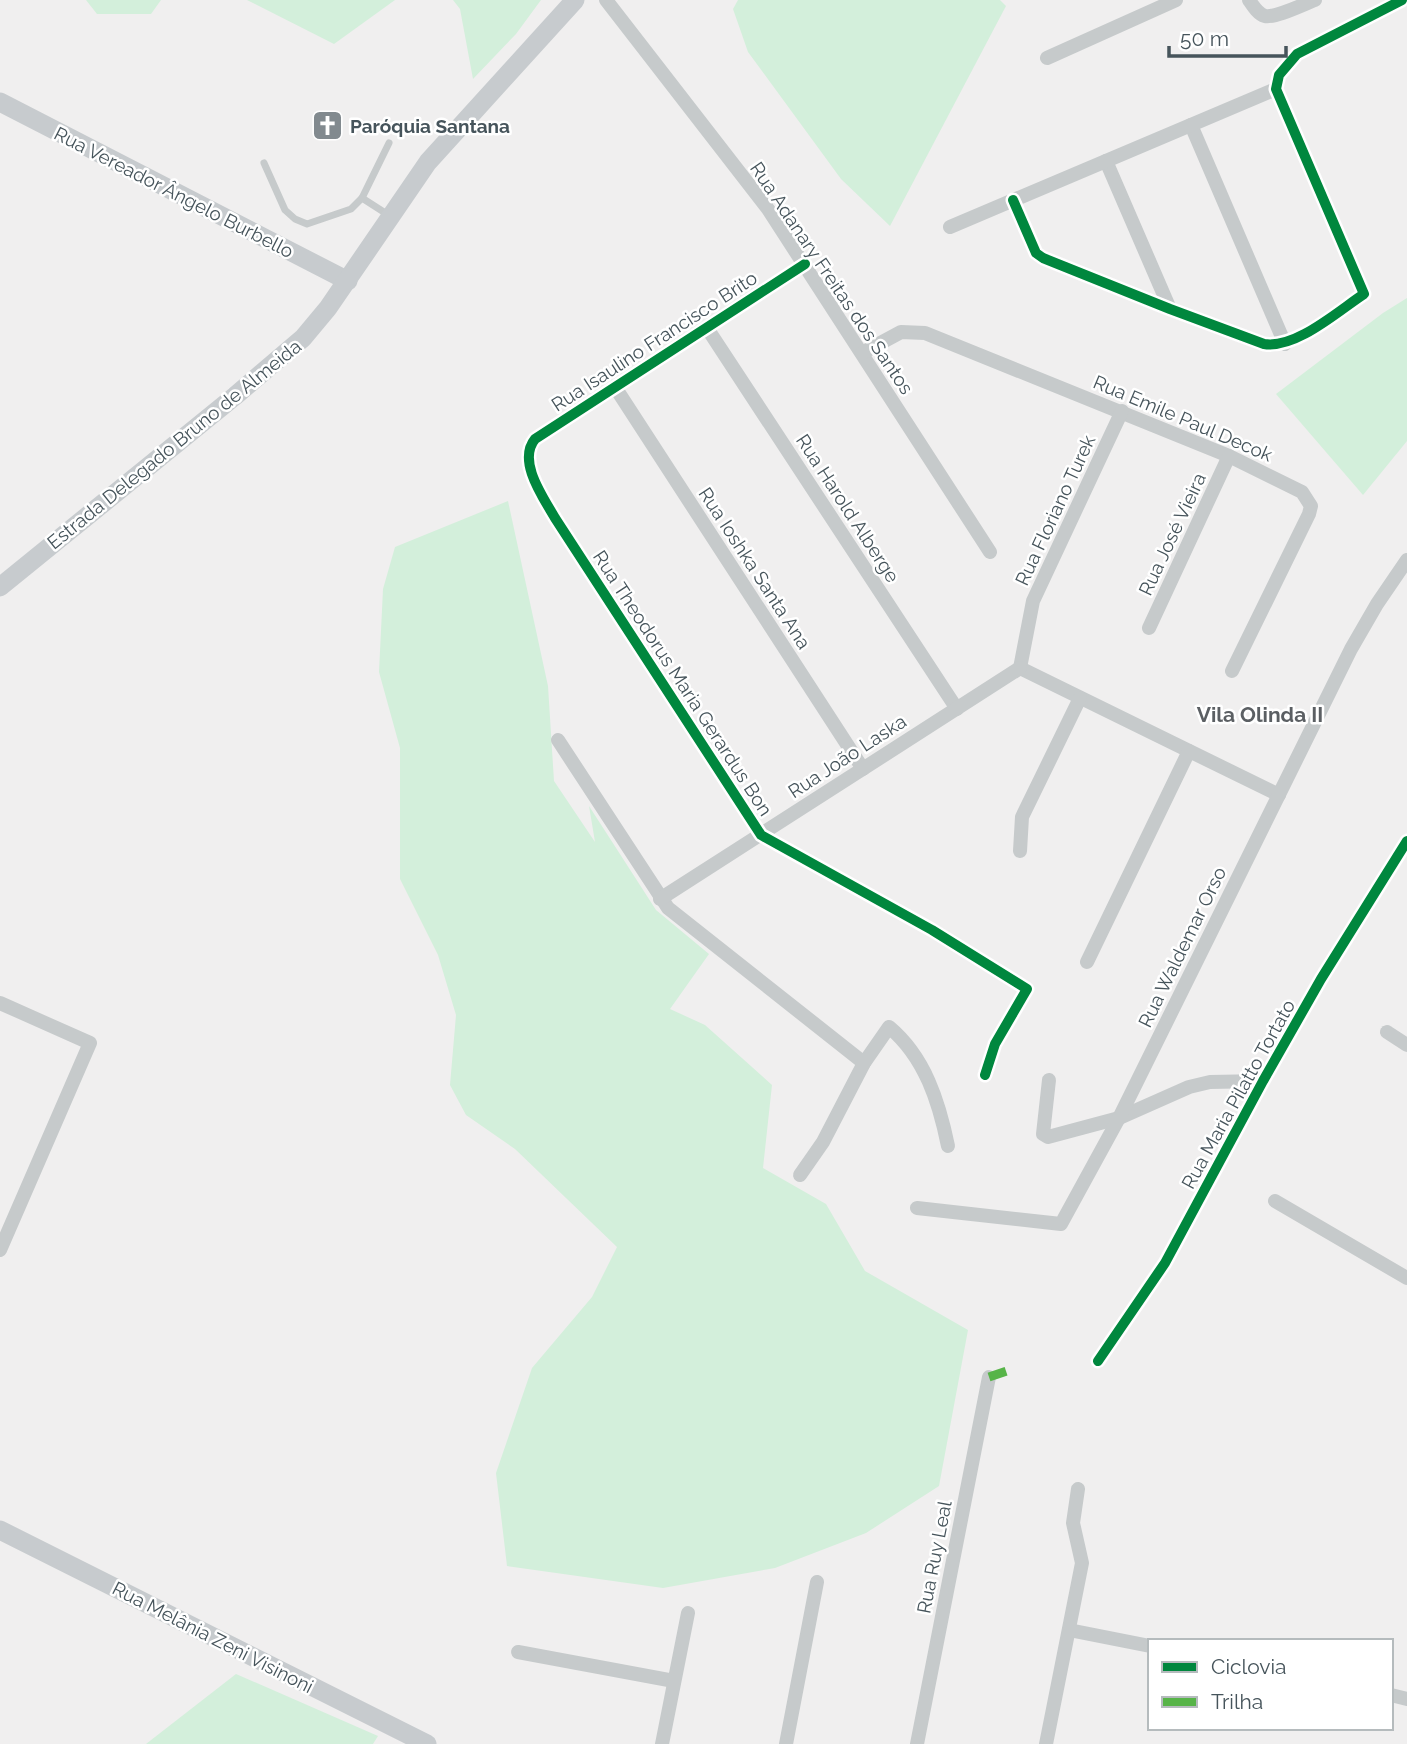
<svg xmlns="http://www.w3.org/2000/svg" width="1407" height="1744" font-family="Raleway,sans-serif">
  <style>
    .green { fill: #d3efdb }
    .lines { fill: none; stroke-linecap: round; stroke-linejoin: round }
    .lane { stroke: #c6cacb; stroke-width: 7 }
    .street { stroke: #c6cacb; stroke-width: 14 }
    .secondary { stroke: #c7cbce; stroke-width: 19 }
    .quiet { stroke: #57b448; stroke-width: 9; stroke-dasharray: 18 9; stroke-linecap: butt }
    .cycleway-casing { stroke: #fff; stroke-width: 15 }
    .cycleway { stroke: #00873e; stroke-width: 10 }
    .labels { text-anchor: middle; stroke-width: 5; stroke-linejoin: round; paint-order: stroke }
    .poi-label { font-size: 19px; font-weight: bold; fill: #46545b; stroke: #fff; text-anchor: start }
    .street-label { font-size: 19px; fill: #46545b; stroke: #fff }
    .neighbourhood-label { font-size: 21px; font-weight: bold; fill: #5b5f63; stroke: #fff }
  </style>
  <rect width="100%" height="100%" fill="#f0efef"/>
  <g class="green">
    <path d="M86,0H161L151,14H97Z"/>
    <path d="M247,0H395L334,44Z"/>
    <path d="M453,0H541L516,34L473,79L460,9Z"/>
    <path d="M738,0H1000L1006,6L890,226L841,179L748,52L733,9Z"/>
    <path d="M1407,298V441L1363,495L1276,394L1383,313Z"/>
    <path d="M508,501L548,686L554,781L595,842L589,806L656,910L709,954L670,1009L705,1025L772,1085L763,1168L826,1204L865,1271L968,1330L939,1486L866,1533L775,1568L663,1588L507,1566L496,1473L532,1368L592,1297L617,1247L515,1149L466,1115L450,1085L456,1015L438,955L400,879V748L379,672L383,589L395,547Z"/>
    <path d="M236,1674L378,1736L373,1744H146Z"/>
  </g>
  <g class="lines">
    <g class="lane">
      <path d="M264,163L285,210L295,219L307,224L351,209L362,198L389,143"/>
      <path d="M362,198L390,216"/>
    </g>
    <g class="street">
      <path d="M606,0L768,209L990,552"/>
      <path d="M1249,0C1253,6 1258,14 1265,16C1276,18 1304,4 1315,0"/>
      <path d="M1047,58L1176,0"/>
      <path d="M1191,125L1285,344"/>
      <path d="M1106,161L1170,309"/>
      <path d="M1013,200L1036,253L1043,258L1170,309L1264,344C1296,349 1338,311 1364,294L1276,89L1279,75L1297,54L1402,0"/>
      <path d="M950,227L1276,89"/>
      <path d="M805,264L535,439C517,461 543,497 555,518L761,835L932,930L1027,989L995,1044L985,1075"/>
      <path d="M707,328L957,709"/>
      <path d="M862,353L901,332L925,333L1229,456L1302,492L1311,506L1309,514L1232,671"/>
      <path d="M615,387L863,769"/>
      <path d="M1149,628L1229,456"/>
      <path d="M1020,668L1279,795"/>
      <path d="M1020,668L1033,601L1122,411"/>
      <path d="M558,740L668,908L864,1063"/>
      <path d="M1020,851L1022,817L1080,698"/>
      <path d="M660,899L1020,668"/>
      <path d="M1087,962L1189,751"/>
      <path d="M0,1003L90,1043L0,1250"/>
      <path d="M1387,1032L1407,1045"/>
      <path d="M1049,1080L1043,1134L1048,1137L1119,1118L1189,1087L1210,1082L1263,1081"/>
      <path d="M800,1175L823,1142L864,1063L889,1027C925,1057 939,1102 948,1146"/>
      <path d="M1275,1201L1407,1278"/>
      <path d="M917,1208L1061,1224L1119,1118L1351,649L1377,604L1407,560"/>
      <path d="M1098,1361L1165,1263L1263,1081L1321,979L1407,841"/>
      <path d="M1069,1630L1150,1646"/>
      <path d="M518,1652L674,1681"/>
      <path d="M1391,1695L1407,1699"/>
      <path d="M662,1744L688,1613"/>
      <path d="M786,1744L817,1582"/>
      <path d="M917,1744L989,1377"/>
      <path d="M1046,1744L1082,1563L1073,1523L1078,1489"/>
    </g>
    <g class="secondary">
      <path d="M0,102L348,281"/>
      <path d="M0,587L235,396L303,338L328,308L428,162L575,0"/>
      <path d="M0,1530L427,1744"/>
    </g>
    <path class="quiet" d="M989,1377L1013,1369"/>
    <defs>
      <g id="cycleway">
        <path d="M1013,200L1036,253L1043,258L1170,309L1264,344C1296,349 1338,311 1364,294L1276,89L1279,75L1297,54L1402,0"/>
        <path d="M805,264L535,439C517,461 543,497 555,518L761,835L932,930L1027,989L995,1044L985,1075"/>
        <path d="M1098,1361L1165,1263L1263,1081L1321,979L1407,841"/>
      </g>
    </defs>
    <use href="#cycleway" class="cycleway-casing"/>
    <use href="#cycleway" class="cycleway"/>
  </g>
  <defs>
    <symbol id="church-square" viewBox="-11 -11 22 22"><rect x="-9" y="-9" width="18" height="18" rx="4" fill="#828a8f" stroke="#fff"/><path d="M-1.2-6h2.4v3.5h3.3v2.4h-3.3V6h-2.4V-.1h-3.3v-2.4h3.3Z" fill="#fff"/></symbol>
  </defs>
  <g fill-rule="evenodd">
    <use href="#church-square" x="310" y="108" width="35" height="35"/>
  </g>
  <g class="labels">
    <g class="poi-label">
      <text x="350" y="133">Paróquia Santana</text>
    </g>
    <g class="street-label">
      <text transform="translate(174 192) rotate(27)" y="7">Rua Vereador Ângelo Burbello</text>
      <text transform="translate(832 278) rotate(56)" y="7">Rua Adanary Freitas dos Santos</text>
      <text transform="translate(654 341) rotate(-33)" y="7">Rua Isaulino Francisco Brito</text>
      <text transform="translate(1183 418) rotate(23)" y="7">Rua Emile Paul Decok</text>
      <text transform="translate(174 444) rotate(-39)" y="7">Estrada Delegado Bruno de Almeida</text>
      <text transform="translate(848 508) rotate(57)" y="7">Rua Harold Alberge</text>
      <text transform="translate(1055 510) rotate(-65)" y="7">Rua Floriano Turek</text>
      <text transform="translate(1172 534) rotate(-65)" y="7">Rua José Vieira</text>
      <text transform="translate(755 568) rotate(57)" y="7">Rua Ioshka Santa Ana</text>
      <text transform="translate(683 683) rotate(57)" y="7">Rua Theodorus Maria Gerardus Bon</text>
      <text transform="translate(847 756) rotate(-33)" y="7">Rua João Laska</text>
      <text transform="translate(1182 947) rotate(-64)" y="7">Rua Waldemar Orso</text>
      <text transform="translate(1238 1094) rotate(-61)" y="7">Rua Maria Pilatto Tortato</text>
      <text transform="translate(934 1557) rotate(-79)" y="7">Rua Ruy Leal</text>
      <text transform="translate(213 1637) rotate(27)" y="7">Rua Melânia Zeni Visinoni</text>
    </g>
    <g class="neighbourhood-label">
      <text x="1260" y="722">Vila Olinda II</text>
    </g>
  </g>
  <rect x="1148" y="1639" width="245" height="91" fill="#ffffff" stroke="#b5bbbd" stroke-width="2"/>
  <rect x="1162" y="1662" width="35" height="10" fill="#00873e" stroke="#b5bbbd" stroke-width="2"/>
  <text x="1211" y="1674" font-size="21" fill="#46545b">Ciclovia</text>
  <rect x="1162" y="1697" width="35" height="10" fill="#57b448" stroke="#b5bbbd" stroke-width="2"/>
  <text x="1211" y="1709" font-size="21" fill="#46545b">Trilha</text>
  <path d="M1169 46v10h117v-10" fill="none" stroke="#46545b" stroke-width="3.5"/>
  <text x="1180" y="46" font-size="21" fill="#46545b" stroke="#ffffff" stroke-width="5" paint-order="stroke">50 m</text>
</svg>
